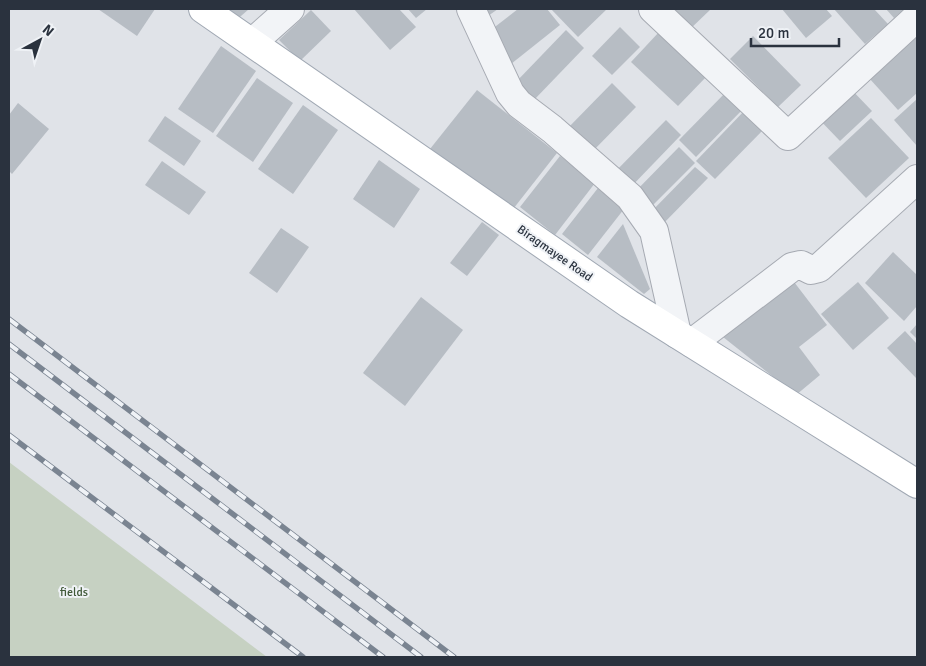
<svg xmlns="http://www.w3.org/2000/svg" width="926" height="666" font-family="Signika,sans-serif">
  <style>
    .green { fill: #c6d1c2 }
    .building { fill: #b7bdc4 }
    .lines { fill: none; stroke-linecap: round; stroke-linejoin: round }
    .minor-casing { stroke: #a6aab2; stroke-width: 30 }
    .major-casing { stroke: #a0a8b3; stroke-width: 30 }
    .minor { stroke: #f2f4f7; stroke-width: 28 }
    .major { stroke: #fff; stroke-width: 28 }
    .rail-casing { stroke: #7a8491; stroke-width: 5.5 }
    .rail { stroke: #eff2f6; stroke-width: 4; stroke-dasharray: 11; stroke-linecap: butt }
    .labels { text-anchor: middle; stroke-width: 4; stroke-linejoin: round; paint-order: stroke }
    .street-label { font-size: 12px; fill: #2a323e; stroke: #eff2f6 }
    .park-label { font-size: 12px; fill: #405938; stroke: #eff2f6 }
  </style>
  <rect width="100%" height="100%" fill="#e0e3e8"/>
  <path class="green" d="M9,462L267,657H9Z"/>
  <g class="building">
    <path d="M98,9H155L137,36Z"/>
    <path d="M220,9H249L233,23Z"/>
    <path d="M354,9H399L416,27L390,50Z"/>
    <path d="M408,9H427L416,18Z"/>
    <path d="M482,9H498L488,16Z"/>
    <path d="M518,9H547L560,25L511,64L487,33Z"/>
    <path d="M551,9H607L578,37Z"/>
    <path d="M667,9H711L688,31Z"/>
    <path d="M782,9H826L832,16L806,38Z"/>
    <path d="M834,9H874L888,24L865,44Z"/>
    <path d="M886,9H904L894,18Z"/>
    <path d="M311,10L331,31L300,61L279,40Z"/>
    <path d="M917,24V93L898,110L869,78Z"/>
    <path d="M620,27L640,47L612,75L592,56Z"/>
    <path d="M566,30L584,48L533,101L515,83Z"/>
    <path d="M660,31L707,76L678,106L631,62Z"/>
    <path d="M753,36L801,85L778,107L730,59Z"/>
    <path d="M221,46L256,71L213,133L178,109Z"/>
    <path d="M257,78L293,103L253,162L216,136Z"/>
    <path d="M612,83L636,107L590,154L566,130Z"/>
    <path d="M847,85L872,111L840,141L815,115Z"/>
    <path d="M477,90L557,153L510,213L430,149Z"/>
    <path d="M728,90L745,107L696,157L679,140Z"/>
    <path d="M917,99V146L894,120Z"/>
    <path d="M18,103L49,129L12,174L9,171V115Z"/>
    <path d="M303,105L338,130L293,194L258,169Z"/>
    <path d="M747,108L766,127L715,179L696,161Z"/>
    <path d="M165,116L201,141L184,166L148,141Z"/>
    <path d="M871,118L909,158L866,198L828,158Z"/>
    <path d="M666,120L681,135L627,191L611,176Z"/>
    <path d="M679,147L695,163L646,212L630,197Z"/>
    <path d="M560,156L595,183L555,235L520,207Z"/>
    <path d="M379,160L420,189L394,228L353,199Z"/>
    <path d="M162,161L206,192L189,215L145,185Z"/>
    <path d="M695,167L708,178L659,228L647,216Z"/>
    <path d="M598,188L624,209L588,255L562,234Z"/>
    <path d="M482,222L499,235L467,276L450,263Z"/>
    <path d="M623,224L650,289L644,294L597,257Z"/>
    <path d="M281,228L309,247L277,293L249,273Z"/>
    <path d="M893,252L917,275V306L904,321L865,283Z"/>
    <path d="M791,278L827,325L799,347L820,375L796,395L718,333Z"/>
    <path d="M858,282L889,318L853,350L821,314Z"/>
    <path d="M421,297L463,330L405,406L363,373Z"/>
    <path d="M917,324V339L910,332Z"/>
    <path d="M905,331L917,344V379L887,348Z"/>
  </g>
  <g class="lines">
    <defs>
      <g id="minor">
        <path d="M471,9L510,93L519,104L552,129L630,197L654,231L677,334"/>
        <path d="M653,9L788,136L917,17"/>
        <path d="M253,42L290,9"/>
        <path d="M692,343L792,267L801,265L811,270L819,268L917,179"/>
      </g>
      <path id="major" d="M203,9L629,304L917,484"/>
    </defs>
    <use href="#minor" class="minor-casing"/>
    <use href="#major" class="major-casing"/>
    <use href="#minor" class="minor"/>
    <use href="#major" class="major"/>
    <defs>
      <g id="rail">
        <path d="M9,319L454,657"/>
        <path d="M9,344L421,657"/>
        <path d="M9,374L383,657"/>
        <path d="M9,435L303,657"/>
      </g>
    </defs>
    <use href="#rail" class="rail-casing"/>
    <use href="#rail" class="rail"/>
  </g>
  <g class="labels">
    <g class="street-label">
      <text transform="translate(555 253) rotate(35)" y="4">Biragmayee Road</text>
    </g>
    <g class="park-label">
      <text x="74" y="596">fields</text>
    </g>
  </g>
  <rect width="926" height="666" fill="none" stroke="#2a323e" stroke-width="20"/>
  <g transform="translate(40 40) rotate(40)" stroke="#eff2f6" stroke-width="4" paint-order="stroke">
  <path d="M0-4L9 19L0 12L-9 19Z" fill="#2a323e"/>
  <text y="-8" font-size="14" font-weight="bold" text-anchor="middle" fill="#2a323e">N</text>
  </g>
  <path d="M751 38v8h88v-8" fill="none" stroke="#2a323e" stroke-width="2.5"/>
  <text x="758" y="38" font-size="15" fill="#2a323e" stroke="#eff2f6" stroke-width="4" paint-order="stroke">20 m</text>
</svg>
